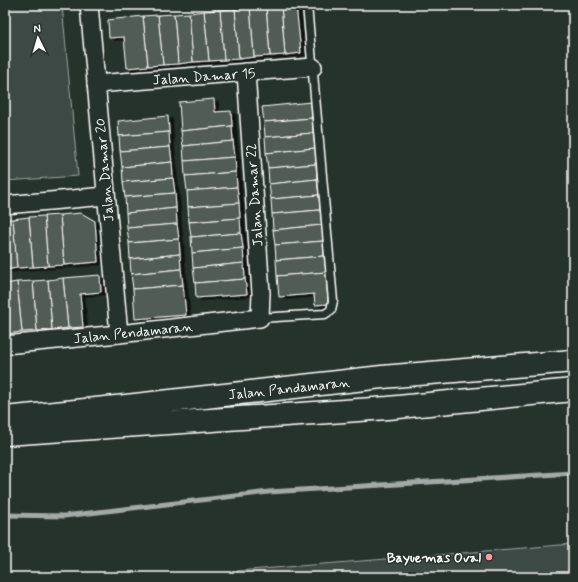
<svg xmlns="http://www.w3.org/2000/svg" width="578" height="582" font-family="Mynerve,sans-serif">
  <style>
    .green { fill: #3e4944; stroke: #9ea4a2 }
    .lines { fill: none; stroke-linecap: round; stroke-linejoin: round }
    .stream { stroke: #a4a9a7; stroke-width: 5 }
    .building { fill: #515c57; stroke: #fff; filter: url(#shadow) }
    .lane-casing { stroke: #fff; stroke-width: 11 }
    .street-casing { stroke: #fff; stroke-width: 20 }
    .secondary-casing { stroke: #fff; stroke-width: 25 }
    .lane { stroke: #26332d; stroke-width: 8 }
    .street { stroke: #26332d; stroke-width: 17 }
    .secondary { stroke: #26332d; stroke-width: 22 }
    .poi-dot { fill: #ff9aa2; stroke: #26332d; stroke-width: 1.5 }
    .labels { text-anchor: middle; stroke-width: 3; stroke-linejoin: round; paint-order: stroke }
    .street-label { font-size: 14px; fill: #fff; stroke: #26332d }
    .poi-label { font-size: 14px; font-weight: bold; fill: #fff; stroke: #26332d; text-anchor: end }
  </style>
  <defs>
    <filter id="shadow"><feDropShadow dx="4.5" dy="2.5" stdDeviation="0" flood-color="#0009"/></filter>
  </defs>
  <rect width="100%" height="100%" fill="#26332d"/>
  <filter id="ink" filterUnits="userSpaceOnUse"><feTurbulence type="fractalNoise" baseFrequency=".025" numOctaves="2"/><feDisplacementMap in="SourceGraphic" scale="8" xChannelSelector="R" yChannelSelector="G"/><feConvolveMatrix kernelMatrix="1 2 1 2 8 2 1 2 1" color-interpolation-filters="sRGB"/></filter>
  <g filter="url(#ink)">
    <g class="green">
      <path d="M5,5H62L78,176L5,181Z"/>
      <path d="M573,544V577H238L237,571Z"/>
    </g>
    <g class="lines">
      <path class="stream" d="M5,515L64,516L269,492L573,473"/>
    </g>
    <g class="building">
      <path d="M281,5H296L301,53L285,55Z"/>
      <path d="M281,5L285,55L270,56L266,6Z"/>
      <path d="M266,6L270,56L254,57L250,7Z"/>
      <path d="M250,7L254,57L239,59L235,9Z"/>
      <path d="M235,9L239,59L224,60L220,10Z"/>
      <path d="M220,10L224,60L209,61L204,11Z"/>
      <path d="M204,11L209,61L193,62L189,13Z"/>
      <path d="M189,13L193,62L178,64L174,14Z"/>
      <path d="M174,14L178,64L163,65L158,15Z"/>
      <path d="M158,15L163,65L148,66L143,16Z"/>
      <path d="M143,16L148,66L127,68L124,37L109,38L108,20Z"/>
      <path d="M214,99L215,112L231,111L232,126L181,131L179,102Z"/>
      <path d="M311,102L312,118L264,122L262,107Z"/>
      <path d="M168,116L169,132L119,136L118,121Z"/>
      <path d="M312,118L313,133L265,137L264,122Z"/>
      <path d="M232,126L233,141L183,146L181,131Z"/>
      <path d="M169,132L170,147L120,151L119,136Z"/>
      <path d="M313,133L315,148L266,153L265,137Z"/>
      <path d="M233,141L235,157L184,161L183,146Z"/>
      <path d="M170,147L172,162L122,167L120,151Z"/>
      <path d="M315,148L316,164L268,168L266,153Z"/>
      <path d="M235,157L236,172L185,176L184,161Z"/>
      <path d="M172,162L173,178L123,182L122,167Z"/>
      <path d="M316,164L317,179L269,184L268,168Z"/>
      <path d="M236,172L237,187L187,191L185,176Z"/>
      <path d="M173,178L175,193L125,197L123,182Z"/>
      <path d="M317,179L319,195L271,199L269,184Z"/>
      <path d="M237,187L239,203L188,207L187,191Z"/>
      <path d="M175,193L176,208L126,213L125,197Z"/>
      <path d="M319,195L320,210L272,214L271,199Z"/>
      <path d="M239,203L240,218L189,222L188,207Z"/>
      <path d="M176,208L177,224L127,228L126,213Z"/>
      <path d="M320,210L322,225L273,230L272,214Z"/>
      <path d="M81,213L95,221L98,262L64,265L60,215Z"/>
      <path d="M60,215L64,265L48,266L44,216Z"/>
      <path d="M44,216L48,266L33,267L29,217Z"/>
      <path d="M29,217L33,267L17,268L13,219Z"/>
      <path d="M240,218L241,233L191,237L189,222Z"/>
      <path d="M5,219H13L17,268L5,270Z"/>
      <path d="M177,224L179,239L129,243L127,228Z"/>
      <path d="M322,225L323,241L275,245L273,230Z"/>
      <path d="M241,233L243,248L192,253L191,237Z"/>
      <path d="M179,239L180,254L130,259L129,243Z"/>
      <path d="M323,241L324,256L276,260L275,245Z"/>
      <path d="M243,248L244,263L193,268L192,253Z"/>
      <path d="M180,254L181,269L131,274L130,259Z"/>
      <path d="M324,256L326,272L277,276L276,260Z"/>
      <path d="M244,263L245,279L195,283L193,268Z"/>
      <path d="M181,269L183,285L133,289L131,274Z"/>
      <path d="M326,272L328,304L315,305L314,294L279,297L277,276Z"/>
      <path d="M100,275L101,292L80,294L83,327L68,328L63,278Z"/>
      <path d="M63,278L68,328L52,330L48,280Z"/>
      <path d="M245,279L247,294L196,298L195,283Z"/>
      <path d="M48,280L52,330L37,331L33,281Z"/>
      <path d="M33,281L37,331L22,332L17,282Z"/>
      <path d="M17,282L22,332L6,334L5,284Z"/>
      <path d="M183,285L186,315L135,319L133,289Z"/>
    </g>
    <g class="lines">
      <defs>
        <path id="lane" d="M260,318L325,314L331,310L333,301L307,5"/>
        <g id="street">
          <path d="M89,5L119,334"/>
          <path d="M96,84L313,67"/>
          <path d="M5,205L106,196"/>
          <path d="M5,345L119,334L260,318L261,293L246,72"/>
        </g>
        <g id="secondary">
          <path d="M5,418L126,406L382,377L573,361"/>
          <path d="M5,434L388,408L573,390"/>
        </g>
      </defs>
      <use href="#lane" class="lane-casing"/>
      <use href="#street" class="street-casing"/>
      <use href="#secondary" class="secondary-casing"/>
      <use href="#lane" class="lane"/>
      <use href="#street" class="street"/>
      <use href="#secondary" class="secondary"/>
    </g>
  </g>
  <circle class="poi-dot" cx="489" cy="557" r="4"/>
  <g class="labels">
    <g class="street-label">
      <text transform="translate(204 76) rotate(-4)" y="5">Jalan Damar 15</text>
      <text transform="translate(104 170) rotate(-95)" y="5">Jalan Damar 20</text>
      <text transform="translate(254 195) rotate(-94)" y="5">Jalan Damar 22</text>
      <text transform="translate(133 332) rotate(-6)" y="5">Jalan Pendamaran</text>
      <text transform="translate(289 388) rotate(-6)" y="5">Jalan Pandamaran</text>
    </g>
    <g class="poi-label">
      <text x="481" y="562">Bayuemas Oval</text>
    </g>
  </g>
  <rect width="578" height="582" fill="none" stroke="#26332d" stroke-width="20"/>
  <rect x="10" y="10" width="558" height="562" fill="none" stroke="#fff" stroke-width="1.5" filter="url(#ink)"/>
  <g transform="translate(38 38) rotate(355)" stroke="#26332d" stroke-width="3" paint-order="stroke">
  <path d="M0-3L7 15L0 10L-7 15Z" fill="#ffffff"/>
  <text y="-6" font-size="11" font-weight="bold" text-anchor="middle" fill="#ffffff">N</text>
  </g>
</svg>
